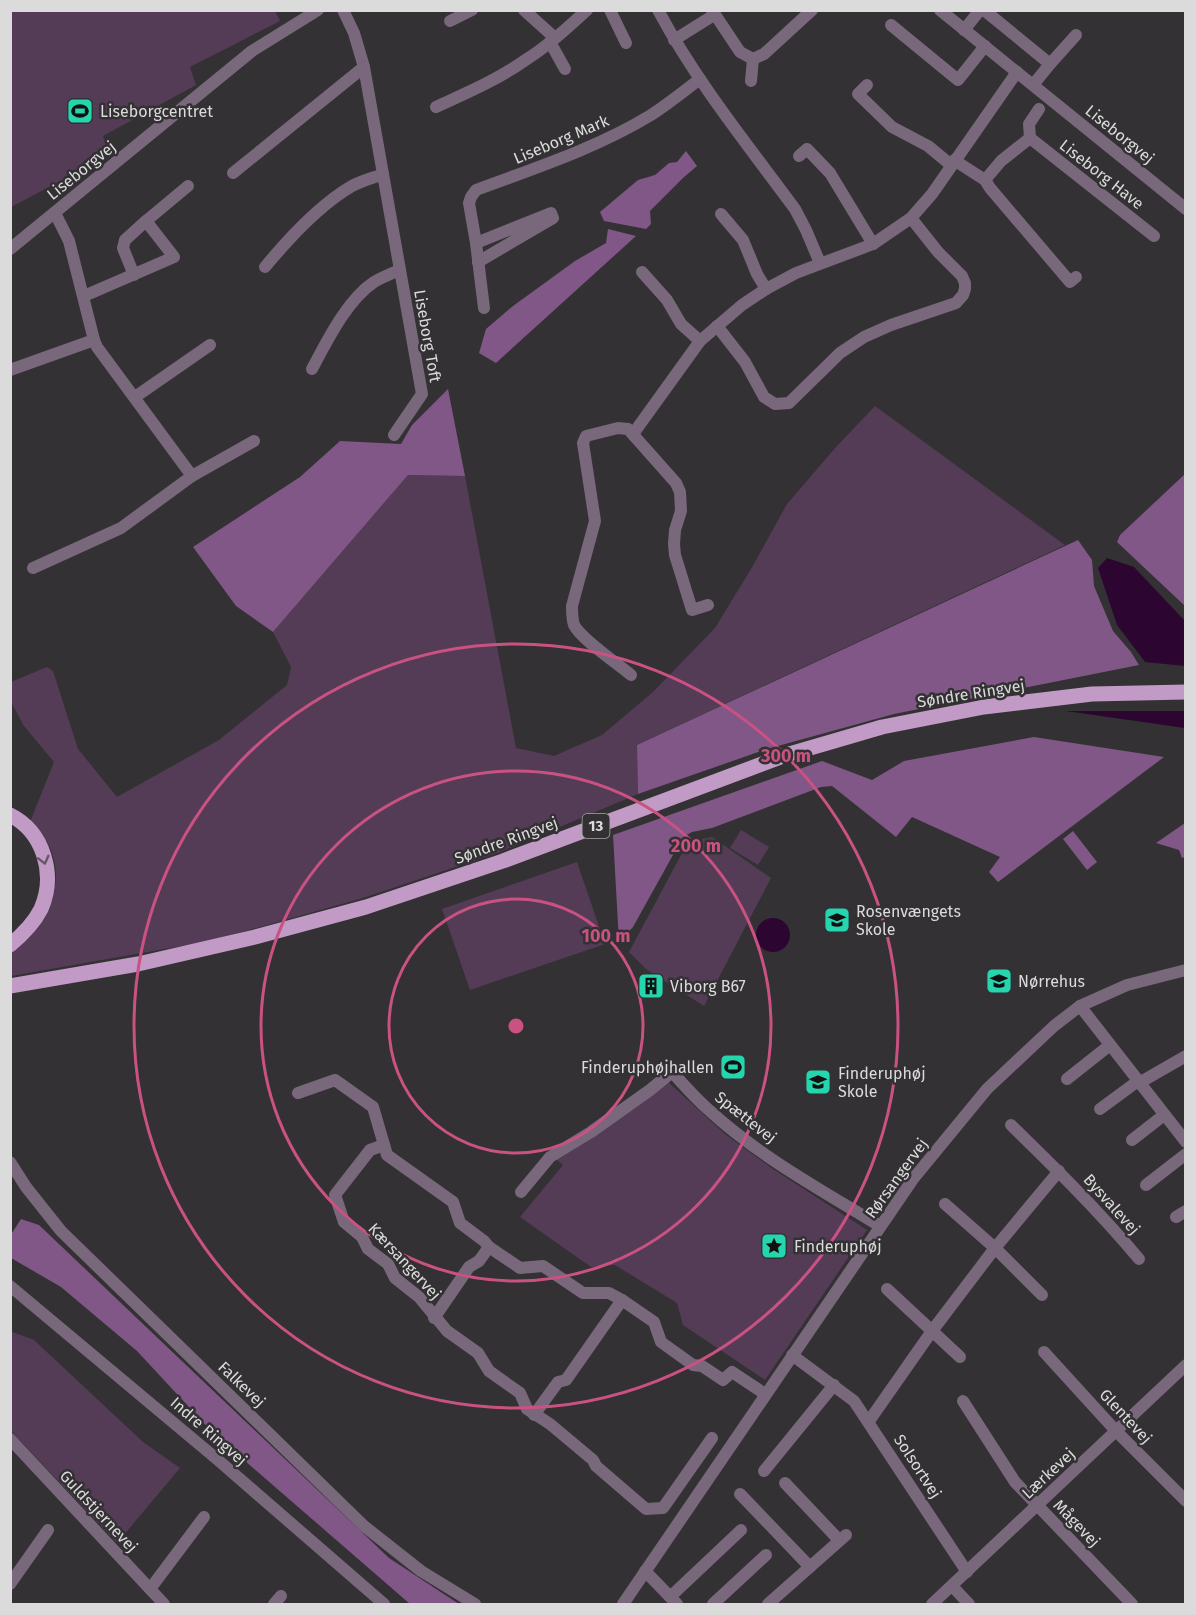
<svg xmlns="http://www.w3.org/2000/svg" width="1196" height="1615" font-family="'Fira Sans',sans-serif">
  <style>
    .green { fill: #543c57 }
    .forest { fill: #805786 }
    .water { fill: #2c0631 }
    .lines { fill: none; stroke-linecap: round; stroke-linejoin: round }
    .minor { stroke: #79677c; stroke-width: 12 }
    .major { stroke: #c19ac5; stroke-width: 15 }
    .oneway { stroke: #655666 }
    .ring { fill: none; stroke: #ca5282; stroke-width: 3 }
    .labels { text-anchor: middle; stroke-width: 5; stroke-linejoin: round; paint-order: stroke }
    .shield { fill: #333133; stroke: #a9a8a9; stroke-width: 1.5 }
    .shield-label { font-size: 15px; font-weight: bold; fill: #dcdbdc }
    .poi-label { font-size: 16px; fill: #dcdbdc; stroke: #333133; text-anchor: start }
    .street-label { font-size: 16px; fill: #dcdbdc; stroke: #333133 }
    .centre { fill: #ca5282; stroke: #333133; stroke-width: 3 }
    .ring-label { font-size: 18px; text-anchor: middle; font-weight: bold; fill: #ca5282; stroke: #333133; stroke-width: 5; stroke-linejoin: round; paint-order: stroke }
  </style>
  <rect width="100%" height="100%" fill="#333133"/>
  <g class="green">
    <path d="M11,11H275L280,21L190,67L196,85L103,136L110,155L11,207Z"/>
    <path d="M875,406L1065,545L637,745L638,794L500,852L363,898L210,941L11,976V950C39,920 69,894 50,848C47,839 37,830 30,822L54,762L24,726L12,704L11,682L47,667L53,671L78,749L117,797L219,740L287,685L291,667L273,632L408,475L465,476L516,748L554,756L602,735L653,692L715,628L751,569L787,504L836,447Z"/>
    <path d="M741,830L769,847L758,865L730,848Z"/>
    <path d="M712,837L771,878L704,1006L646,969L629,952L688,842Z"/>
    <path d="M577,862L605,944L470,990L442,909Z"/>
    <path d="M668,1082L725,1134L773,1169L867,1230L765,1380L683,1325L677,1303L615,1265L591,1267L520,1217L563,1165L556,1159Z"/>
    <path d="M10,1331L34,1340L143,1442L180,1468L117,1543L11,1431Z"/>
  </g>
  <g class="forest">
    <path d="M686,151L697,166L683,178L650,211L651,224L646,229L604,221L600,212L638,180L655,175L669,163L677,162Z"/>
    <path d="M608,229L636,236L496,363L479,353L486,329L513,306L575,261L606,243Z"/>
    <path d="M448,389L465,476L408,475L273,632L236,606L193,547L300,477L340,441L401,444L412,425Z"/>
    <path d="M1185,474V606L1117,542L1120,535Z"/>
    <path d="M1078,540L1092,560L1094,586L1113,631L1131,652L1139,665L894,714L767,749L638,794L637,745Z"/>
    <path d="M1034,737L1164,757L998,882L989,872L1000,857L912,817L896,837L832,786L821,787L712,828L692,832L683,837L633,927L619,942L613,835L822,761L872,780L904,761Z"/>
    <path d="M1185,823V857L1182,858L1179,850L1156,843Z"/>
    <path d="M1073,831L1097,862L1087,870L1063,839Z"/>
    <path d="M21,1219L39,1225L389,1558L459,1604H410L214,1434L137,1351L61,1287L11,1258L10,1236Z"/>
  </g>
  <g class="water">
    <path d="M1107,558L1134,567L1185,621V666L1145,662L1117,625L1098,568Z"/>
    <path d="M1066,711H1185V728Z"/>
    <circle cx="773" cy="935" r="17"/>
  </g>
  <g class="lines">
    <g class="minor">
      <path d="M524,10L555,38"/>
      <path d="M610,10L626,43"/>
      <path d="M658,10C696,81 747,144 795,209L806,230L820,263"/>
      <path d="M712,10L740,52L753,59L764,54L812,10"/>
      <path d="M940,10L1186,209"/>
      <path d="M984,10L1050,64L1033,85"/>
      <path d="M450,21L472,10"/>
      <path d="M891,25L958,80L985,46"/>
      <path d="M964,30L980,10"/>
      <path d="M674,40L714,15"/>
      <path d="M550,42L565,69"/>
      <path d="M1050,64L1076,35"/>
      <path d="M751,81L753,59"/>
      <path d="M867,85L858,94L892,127L928,146L951,165"/>
      <path d="M436,107C466,93 497,80 524,61C547,47 567,28 587,10"/>
      <path d="M1030,138L1154,236"/>
      <path d="M799,156L807,149L830,173L873,244"/>
      <path d="M954,160L985,180L990,188L1070,282L1076,277"/>
      <path d="M233,173L364,67L354,33L343,10"/>
      <path d="M383,174L422,394L394,435"/>
      <path d="M985,180L1001,161L1030,138L1029,124L1039,109"/>
      <path d="M55,213L69,241L94,340L97,347L192,476"/>
      <path d="M721,214L743,240L757,274L766,289"/>
      <path d="M146,221L188,186"/>
      <path d="M476,243L551,213L553,218L478,262"/>
      <path d="M10,249L252,51L318,10"/>
      <path d="M265,267C289,238 319,205 352,186C361,181 373,178 383,174L364,67"/>
      <path d="M642,272L667,300L681,324L700,341"/>
      <path d="M84,296L174,257L146,221L125,240L123,248L134,275"/>
      <path d="M484,308L476,243L469,203L471,197L476,190C535,168 597,148 651,115C668,104 684,91 700,79"/>
      <path d="M717,326L745,362L764,397L775,404L789,403L840,353L864,337L891,325L956,303L963,295L965,289V283L962,276L938,252L911,218"/>
      <path d="M312,369C327,341 347,300 374,282C382,277 391,274 399,270"/>
      <path d="M10,370L94,340"/>
      <path d="M135,397L210,345"/>
      <path d="M633,434L700,341L742,305L766,289L796,273L873,244L911,218L932,194L1017,72"/>
      <path d="M33,568L121,528L192,476L254,441"/>
      <path d="M631,675C618,664 581,639 574,625C572,619 572,612 572,606L595,521L583,443L586,436L618,428L628,429L676,483L680,492L681,511L675,530L674,544L675,555L692,610L708,605"/>
      <path d="M1080,1006L1186,1142"/>
      <path d="M1067,1079L1110,1045"/>
      <path d="M1139,1083L1186,1056"/>
      <path d="M298,1093L335,1080L373,1107L387,1155L453,1202L460,1223L484,1241L489,1247L520,1268L543,1266L583,1293H609L622,1300L654,1322L661,1342L693,1365L702,1366L723,1380L732,1372L765,1394"/>
      <path d="M1100,1109L1138,1081"/>
      <path d="M1011,1125C1055,1168 1099,1211 1139,1259"/>
      <path d="M1132,1140L1164,1115"/>
      <path d="M384,1145L370,1150L335,1195L344,1222L362,1237L368,1249L388,1264L395,1278L419,1297L447,1331L478,1353L489,1371L520,1393L527,1409L550,1424L593,1460L596,1466L646,1509L663,1508L712,1438"/>
      <path d="M10,1162L26,1187L61,1231L364,1526L421,1571L475,1604"/>
      <path d="M1146,1185L1186,1154"/>
      <path d="M521,1192L550,1157L591,1132L650,1090L672,1072C684,1085 696,1099 710,1111C760,1157 823,1191 880,1226"/>
      <path d="M945,1204L995,1248L1042,1295"/>
      <path d="M1176,1217L1186,1211"/>
      <path d="M10,1286L218,1460L384,1604"/>
      <path d="M887,1289L960,1357"/>
      <path d="M434,1318L469,1267L479,1261L489,1247"/>
      <path d="M1044,1352L1116,1431L1186,1501"/>
      <path d="M792,1355L854,1401L967,1572"/>
      <path d="M963,1401L1015,1482L1132,1604"/>
      <path d="M534,1415L558,1382L566,1380L622,1300"/>
      <path d="M869,1421L932,1331L995,1248L1059,1171"/>
      <path d="M10,1439L164,1604"/>
      <path d="M764,1471L834,1385"/>
      <path d="M785,1483L839,1540"/>
      <path d="M740,1494L810,1567"/>
      <path d="M645,1571L677,1604"/>
      <path d="M10,1584L48,1530"/>
      <path d="M952,1586L969,1604"/>
      <path d="M150,1589L204,1517"/>
      <path d="M670,1597L741,1530"/>
      <path d="M274,1604L281,1596"/>
      <path d="M623,1604L913,1179L987,1089L1054,1026L1080,1006L1127,985L1186,970"/>
      <path d="M713,1604L766,1555"/>
      <path d="M768,1604L846,1535"/>
      <path d="M932,1604L1186,1365"/>
    </g>
    <g class="major">
      <path d="M10,815C44,832 56,875 41,909C34,923 22,935 10,945"/>
      <path d="M10,986L138,964L255,937L366,907L503,861L786,755L882,727L984,707L1092,694L1186,692"/>
    </g>
  </g>
  <defs><path id="oneway-chevron" d="M-2-3.5L2.5 0L-2 3.5" fill="none" stroke-width="1.6" stroke-linecap="round" stroke-linejoin="round" transform="scale(1.5)"/></defs>
  <use class="oneway" href="#oneway-chevron" transform="translate(44 860) rotate(76)"/>
  <g class="ring">
    <circle cx="516" cy="1026" r="127"/>
    <circle cx="516" cy="1026" r="255"/>
    <circle cx="516" cy="1026" r="382"/>
  </g>
  <defs>
    <symbol id="stadium-square" viewBox="-11 -11 22 22"><rect x="-9" y="-9" width="18" height="18" rx="4" fill="#25d5ae" stroke="#333133"/><path d="M0-5a6.5 5 0 1 0 0 10a6.5 5 0 1 0 0-10ZM-3.5-1.8h7v3.6h-7Z" fill="#111"/></symbol>
    <symbol id="school-square" viewBox="-11 -11 22 22"><rect x="-9" y="-9" width="18" height="18" rx="4" fill="#25d5ae" stroke="#333133"/><path d="M0-5L7-2L0 1L-7-2ZM-4 1L0 2.5L4 1V4Q0 6-4 4Z" fill="#111"/></symbol>
    <symbol id="building-square" viewBox="-11 -11 22 22"><rect x="-9" y="-9" width="18" height="18" rx="4" fill="#25d5ae" stroke="#333133"/><path d="M-4-6H4V6H1V3H-1V6H-4ZM-2.5-4.3h1.7v1.8h-1.7ZM.8-4.3h1.7v1.8H.8ZM-2.5-1h1.7V.8h-1.7ZM.8-1h1.7V.8H.8Z" fill="#111"/></symbol>
    <symbol id="sight-square" viewBox="-11 -11 22 22"><rect x="-9" y="-9" width="18" height="18" rx="4" fill="#25d5ae" stroke="#333133"/><path d="M0-6L1.8-2.2L6-1.7L2.9 1.2L3.7 5.4L0 3.3L-3.7 5.4L-2.9 1.2L-6-1.7L-1.8-2.2Z" fill="#111"/></symbol>
  </defs>
  <g fill-rule="evenodd">
    <use href="#stadium-square" x="65" y="96" width="30" height="30"/>
    <use href="#school-square" x="822" y="905" width="30" height="30"/>
    <use href="#school-square" x="984" y="966" width="30" height="30"/>
    <use href="#building-square" x="636" y="971" width="30" height="30"/>
    <use href="#stadium-square" x="718" y="1052" width="30" height="30"/>
    <use href="#school-square" x="803" y="1067" width="30" height="30"/>
    <use href="#sight-square" x="759" y="1231" width="30" height="30"/>
  </g>
  <g class="labels">
    <rect class="shield" x="582.5" y="814" width="27" height="24" rx="4.5"/>
    <g class="shield-label">
      <text x="596" y="831">13</text>
    </g>
    <g class="poi-label">
      <text x="100" y="117">Liseborgcentret</text>
      <text x="856" y="917">Rosenvængets<tspan x="856" dy="18">Skole</tspan></text>
      <text x="1018" y="987">Nørrehus</text>
      <text x="670" y="992">Viborg B67</text>
      <text x="714" y="1073" text-anchor="end">Finderuphøjhallen</text>
      <text x="838" y="1079">Finderuphøj<tspan x="838" dy="18">Skole</tspan></text>
      <text x="794" y="1252">Finderuphøj</text>
    </g>
    <g class="street-label">
      <text transform="translate(1120 134) rotate(39)" y="6">Liseborgvej</text>
      <text transform="translate(561 139) rotate(-23)" y="6">Liseborg Mark</text>
      <text transform="translate(81 170) rotate(-39)" y="6">Liseborgvej</text>
      <text transform="translate(1102 174) rotate(38)" y="6">Liseborg Have</text>
      <text transform="translate(428 336) rotate(80)" y="6">Liseborg Toft</text>
      <text transform="translate(971 693) rotate(-9)" y="6">Søndre Ringvej</text>
      <text transform="translate(506 840) rotate(-20)" y="6">Søndre Ringvej</text>
      <text transform="translate(746 1117) rotate(38)" y="6">Spættevej</text>
      <text transform="translate(896 1178) rotate(-54)" y="6">Rørsangervej</text>
      <text transform="translate(1112 1204) rotate(48)" y="6">Bysvalevej</text>
      <text transform="translate(405 1261) rotate(47)" y="6">Kærsangervej</text>
      <text transform="translate(242 1384) rotate(44)" y="6">Falkevej</text>
      <text transform="translate(1126 1416) rotate(47)" y="6">Glentevej</text>
      <text transform="translate(209 1431) rotate(41)" y="6">Indre Ringvej</text>
      <text transform="translate(918 1466) rotate(57)" y="6">Solsortvej</text>
      <text transform="translate(1048 1473) rotate(-43)" y="6">Lærkevej</text>
      <text transform="translate(99 1511) rotate(47)" y="6">Guldstjernevej</text>
      <text transform="translate(1077 1523) rotate(46)" y="6">Mågevej</text>
    </g>
  </g>
  <circle cx="516" cy="1026" r="9" class="centre"/>
  <g class="ring-label">
    <text x="786" y="762">300 m</text>
    <text x="696" y="852">200 m</text>
    <text x="606" y="942">100 m</text>
  </g>
  <rect width="1196" height="1615" fill="none" stroke="#dcdbdc" stroke-width="24"/>
</svg>
